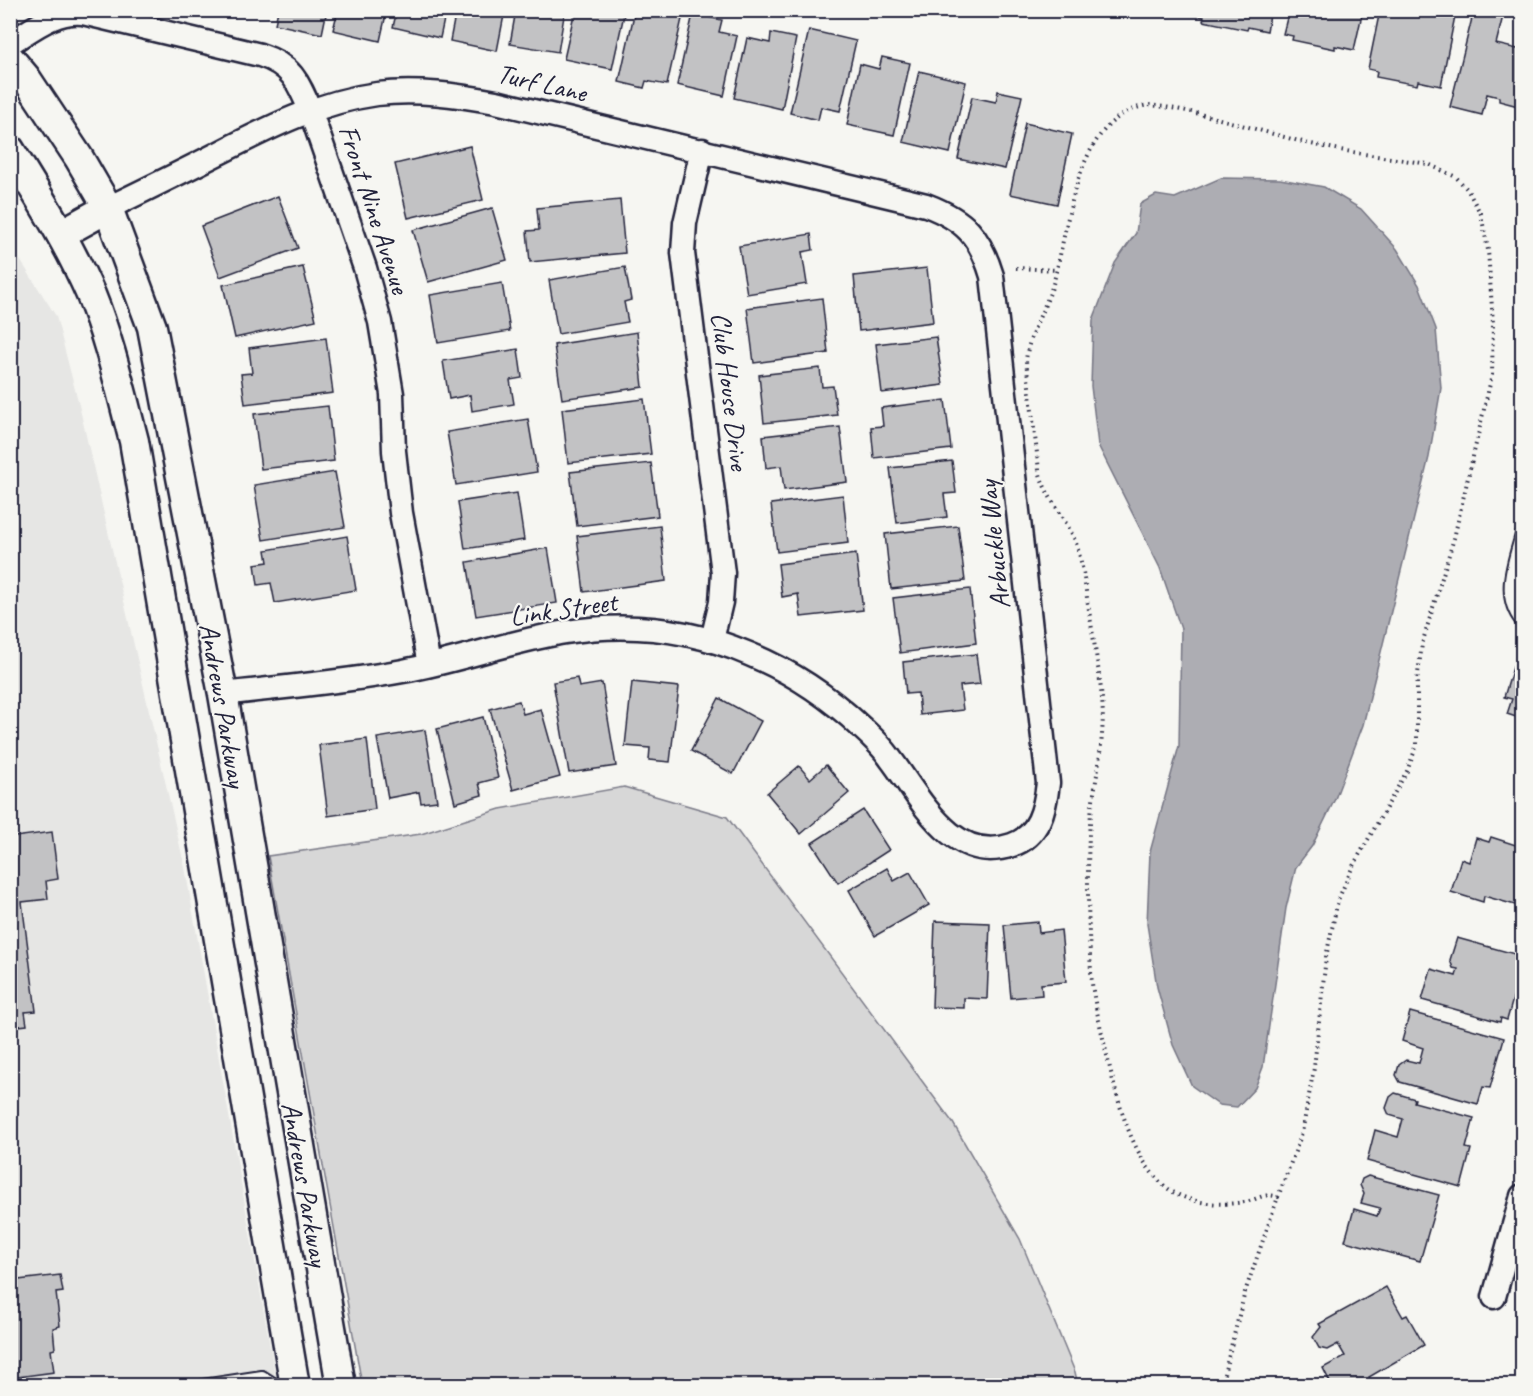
<svg xmlns="http://www.w3.org/2000/svg" width="1533" height="1396" font-family="Caveat,sans-serif">
  <style>
    .built { fill: #e6e6e4 }
    .green { fill: #d7d7d7; stroke: #7c7c89; stroke-width: 1.5 }
    .water { fill: #adadb3; stroke: #757583; stroke-width: 1.5 }
    .building { fill: #c2c2c4; stroke: #22223b; stroke-width: 1.5 }
    .lines { fill: none; stroke-linecap: round; stroke-linejoin: round }
    .service-casing { stroke: #22223b; stroke-width: 16 }
    .minor-casing { stroke: #22223b; stroke-width: 27 }
    .tertiary-casing { stroke: #22223b; stroke-width: 33 }
    .path { stroke: #22223b; stroke-width: 4; stroke-dasharray: 1.5 4.5; stroke-linecap: butt }
    .service { stroke: #f6f6f2; stroke-width: 12 }
    .minor { stroke: #f6f6f2; stroke-width: 22 }
    .tertiary { stroke: #f6f6f2; stroke-width: 28 }
    .labels { text-anchor: middle; stroke-width: 4.5; stroke-linejoin: round; paint-order: stroke }
    .street-label { font-size: 28px; fill: #22223b; stroke: #f6f6f2 }
  </style>
  <rect width="100%" height="100%" fill="#f6f6f2"/>
  <filter id="ink" filterUnits="userSpaceOnUse"><feTurbulence type="fractalNoise" baseFrequency=".0167" numOctaves="2"/><feDisplacementMap in="SourceGraphic" scale="12" xChannelSelector="R" yChannelSelector="G"/><feConvolveMatrix kernelMatrix="1 2 1 2 8 2 1 2 1" color-interpolation-filters="sRGB"/></filter>
  <g filter="url(#ink)">
    <path class="built" d="M10,244L56,316L80,409L185,868L277,1385H11Z"/>
    <path class="green" d="M624,787L727,817L953,1123L1020,1239L1075,1372L1078,1385H362L268,856L421,834L500,809Z"/>
    <path class="water" d="M1221,178L1280,179L1324,187L1361,209L1397,249L1419,285L1436,329L1441,388L1429,457L1363,725L1335,799L1312,846L1296,867L1286,908L1263,1067L1255,1088L1237,1107L1219,1105L1192,1086L1173,1045L1157,987L1147,924L1150,852L1179,746L1181,629L1160,568L1098,445L1091,386L1093,320L1115,263L1136,233L1140,204L1156,195L1175,198Z"/>
    <g class="building">
      <path d="M278,10H327L322,34L275,24Z"/>
      <path d="M338,10H387L380,41L333,30Z"/>
      <path d="M397,10H446L440,38L393,27Z"/>
      <path d="M456,10H505L497,51L450,41Z"/>
      <path d="M516,10H565L558,52L510,44Z"/>
      <path d="M575,10H625L612,69L564,59Z"/>
      <path d="M635,10H684L667,85L646,81L644,88L619,82Z"/>
      <path d="M1196,10H1271L1267,31L1248,27L1247,30L1203,21L1204,17L1195,15Z"/>
      <path d="M1289,10H1363L1354,50L1335,46V49L1292,40L1293,36L1283,34Z"/>
      <path d="M1380,10H1429L1455,16L1441,86L1418,81L1417,85L1376,77L1377,71L1368,69Z"/>
      <path d="M1474,10H1483L1503,16L1496,44L1522,50V89L1518,106L1499,101V97L1487,94L1482,115L1450,107Z"/>
      <path d="M693,14L722,20L719,32L737,36L724,96L677,85Z"/>
      <path d="M809,30L856,41L840,111L821,107L818,120L790,113Z"/>
      <path d="M771,33L796,38L782,109L734,98L747,38L770,43Z"/>
      <path d="M882,57L910,63L894,135L847,125L860,64L879,69Z"/>
      <path d="M919,71L966,82L950,153L903,142Z"/>
      <path d="M998,91L1022,96L1005,169L958,159L972,97L996,102Z"/>
      <path d="M1025,123L1072,134L1057,204L1010,194Z"/>
      <path d="M470,146L483,200L408,218L395,164Z"/>
      <path d="M278,196L298,248L220,277L201,226Z"/>
      <path d="M620,200L625,253L530,262L527,231L539,230L537,208Z"/>
      <path d="M492,208L507,260L428,282L413,230Z"/>
      <path d="M811,234L813,250L802,252L807,284L747,294L739,246Z"/>
      <path d="M303,267L316,320L235,338L223,285Z"/>
      <path d="M625,267L631,300L624,302L628,322L558,334L549,280Z"/>
      <path d="M927,268L933,322L859,331L854,276Z"/>
      <path d="M502,283L510,331L438,343L430,295Z"/>
      <path d="M822,298L828,353L754,363L747,308Z"/>
      <path d="M637,332L643,387L562,399L554,345Z"/>
      <path d="M936,337L943,385L882,393L876,344Z"/>
      <path d="M326,338L333,393L245,404L241,374L252,373L249,348Z"/>
      <path d="M518,349L522,378L510,380L514,404L472,411L470,395L449,399L443,361Z"/>
      <path d="M820,368L822,387L833,386L837,415L764,423L759,375Z"/>
      <path d="M644,399L651,454L568,463L562,409Z"/>
      <path d="M945,400L951,449L874,458L871,427L883,426L881,408Z"/>
      <path d="M328,406L334,461L261,469L254,414Z"/>
      <path d="M528,419L537,472L456,485L447,432Z"/>
      <path d="M840,427L847,482L784,490L781,466L766,468L763,436Z"/>
      <path d="M952,461L956,493L944,494L947,517L897,523L890,468Z"/>
      <path d="M651,463L658,516L577,526L570,472Z"/>
      <path d="M335,472L345,527L263,540L254,485Z"/>
      <path d="M517,493L524,540L465,549L458,502Z"/>
      <path d="M843,495L848,543L777,552L771,504Z"/>
      <path d="M660,526L666,581L584,592L577,536Z"/>
      <path d="M958,526L965,581L891,589L885,534Z"/>
      <path d="M347,536L356,590L275,603L271,583L258,585L255,564L268,562L266,550Z"/>
      <path d="M548,548L557,603L476,616L467,562Z"/>
      <path d="M856,554L863,610L801,617L798,594L782,597L778,564Z"/>
      <path d="M970,589L976,643L900,653L893,598Z"/>
      <path d="M1518,651L1522,652V719L1507,714L1512,699L1504,697Z"/>
      <path d="M976,654L980,684L960,686L963,710L920,715L918,693L906,694L903,662Z"/>
      <path d="M577,678L579,687L602,683L616,766L569,773L553,682Z"/>
      <path d="M632,682L679,687L670,762L649,760L650,748L625,746Z"/>
      <path d="M719,698L761,721L733,774L691,751Z"/>
      <path d="M519,701L523,714L541,709L560,777L513,790L490,709Z"/>
      <path d="M483,717L498,778L479,783L482,795L455,803L437,729Z"/>
      <path d="M425,730L437,801L421,803L419,792L388,798L377,738Z"/>
      <path d="M367,739L375,809L328,816L319,745Z"/>
      <path d="M826,765L849,793L801,834L767,793L799,766L810,779Z"/>
      <path d="M10,799L15,837L52,832L58,879L46,881L48,899L22,902L36,1011L25,1012L27,1025L10,1027Z"/>
      <path d="M863,810L889,850L838,883L812,843Z"/>
      <path d="M1491,837L1522,847V907L1484,896L1483,902L1451,892L1461,859L1469,862L1476,838L1489,842Z"/>
      <path d="M887,868L894,881L910,872L929,905L875,936L849,890Z"/>
      <path d="M935,921L990,923L987,999L964,998V1008L932,1007Z"/>
      <path d="M1038,922L1039,933L1061,930L1066,982L1041,984L1042,995L1011,998L1004,925Z"/>
      <path d="M1457,938L1522,956V967L1507,1020L1501,1018L1500,1022L1422,1000L1431,969L1456,976L1458,969L1453,968L1450,960Z"/>
      <path d="M1410,1012L1504,1038L1490,1088L1483,1087L1478,1104L1400,1082L1396,1075L1399,1065L1406,1060L1419,1063L1423,1048L1402,1041Z"/>
      <path d="M1395,1093L1415,1099L1414,1102L1474,1118L1466,1148L1471,1149L1461,1187L1367,1161L1375,1130L1398,1137L1403,1119L1389,1115L1386,1108L1390,1097Z"/>
      <path d="M1368,1176L1439,1195L1420,1261L1345,1241L1354,1209L1377,1216L1380,1208L1361,1203L1364,1194L1360,1185L1362,1179Z"/>
      <path d="M60,1275L63,1292L56,1293L60,1326L53,1328L55,1349L51,1350L54,1372L10,1378V1281Z"/>
      <path d="M1386,1287L1403,1317L1407,1315L1424,1345L1369,1377L1372,1382L1366,1386H1332L1323,1368L1345,1356L1338,1344L1327,1350L1319,1348L1313,1337L1321,1327L1319,1324Z"/>
    </g>
    <g class="lines">
      <defs>
        <g id="service">
          <path d="M1076,10H1082"/>
          <path d="M1522,535C1514,563 1501,596 1522,621"/>
          <path d="M203,1386L262,1377L276,1386"/>
        </g>
        <g id="minor">
          <path d="M10,43C33,29 55,10 83,13L260,55C291,65 298,81 310,110L365,268L380,322L392,394L394,451L401,513L429,665"/>
          <path d="M702,150L685,223L683,253L723,573L721,602L712,640"/>
          <path d="M108,208C145,190 182,172 219,153C270,127 319,102 377,94C417,89 457,95 496,102L926,205C965,220 980,236 992,276L1048,783C1045,809 1039,836 1012,845C952,866 920,797 890,758C882,746 871,736 861,727C828,696 790,671 749,654C691,629 628,622 566,632C511,641 458,661 403,671C344,682 283,687 223,694"/>
          <path d="M1494,1297L1522,1196"/>
        </g>
        <g id="tertiary">
          <path d="M10,59L26,78L79,158L108,208L152,327L223,694L341,1386"/>
          <path d="M10,150C39,197 69,244 91,295C110,342 121,392 134,441L295,1386"/>
          <path d="M61,234L108,208"/>
        </g>
      </defs>
      <use href="#service" class="service-casing"/>
      <use href="#minor" class="minor-casing"/>
      <use href="#tertiary" class="tertiary-casing"/>
      <g class="path">
        <path d="M1149,105C1197,110 1242,126 1288,138C1333,151 1381,156 1428,164L1456,177L1467,189L1481,214L1488,250L1493,323L1492,375L1454,538L1422,644L1417,681V745L1407,771L1353,866L1338,900L1326,957L1314,1068L1302,1133L1278,1197C1262,1192 1259,1200 1244,1202C1221,1206 1194,1204 1173,1192C1129,1165 1114,1085 1103,1038C1098,1016 1092,994 1091,971C1088,926 1087,880 1089,835C1092,787 1108,739 1101,690C1098,663 1093,637 1089,610C1085,587 1083,564 1076,543C1066,517 1045,497 1039,470L1026,361C1028,334 1045,310 1053,284C1070,226 1074,116 1149,105Z"/>
        <path d="M1016,268L1057,270"/>
        <path d="M1221,1386L1245,1292L1278,1197"/>
      </g>
      <use href="#service" class="service"/>
      <use href="#minor" class="minor"/>
      <use href="#tertiary" class="tertiary"/>
    </g>
  </g>
  <g class="labels">
    <g class="street-label">
      <text transform="translate(542 82) rotate(13)" y="10">Turf Lane</text>
      <text transform="translate(375 209) rotate(72)" y="10">Front Nine Avenue</text>
      <text transform="translate(731 391) rotate(83)" y="10">Club House Drive</text>
      <text transform="translate(993 545) rotate(-96)" y="10">Arbuckle Way</text>
      <text transform="translate(563 608) rotate(-8)" y="10">Link Street</text>
      <text transform="translate(224 705) rotate(80)" y="10">Andrews Parkway</text>
      <text transform="translate(306 1184) rotate(80)" y="10">Andrews Parkway</text>
    </g>
  </g>
  <rect width="1533" height="1396" fill="none" stroke="#f6f6f2" stroke-width="36"/>
  <rect x="18" y="18" width="1497" height="1360" fill="none" stroke="#22223b" stroke-width="2" filter="url(#ink)"/>
</svg>
